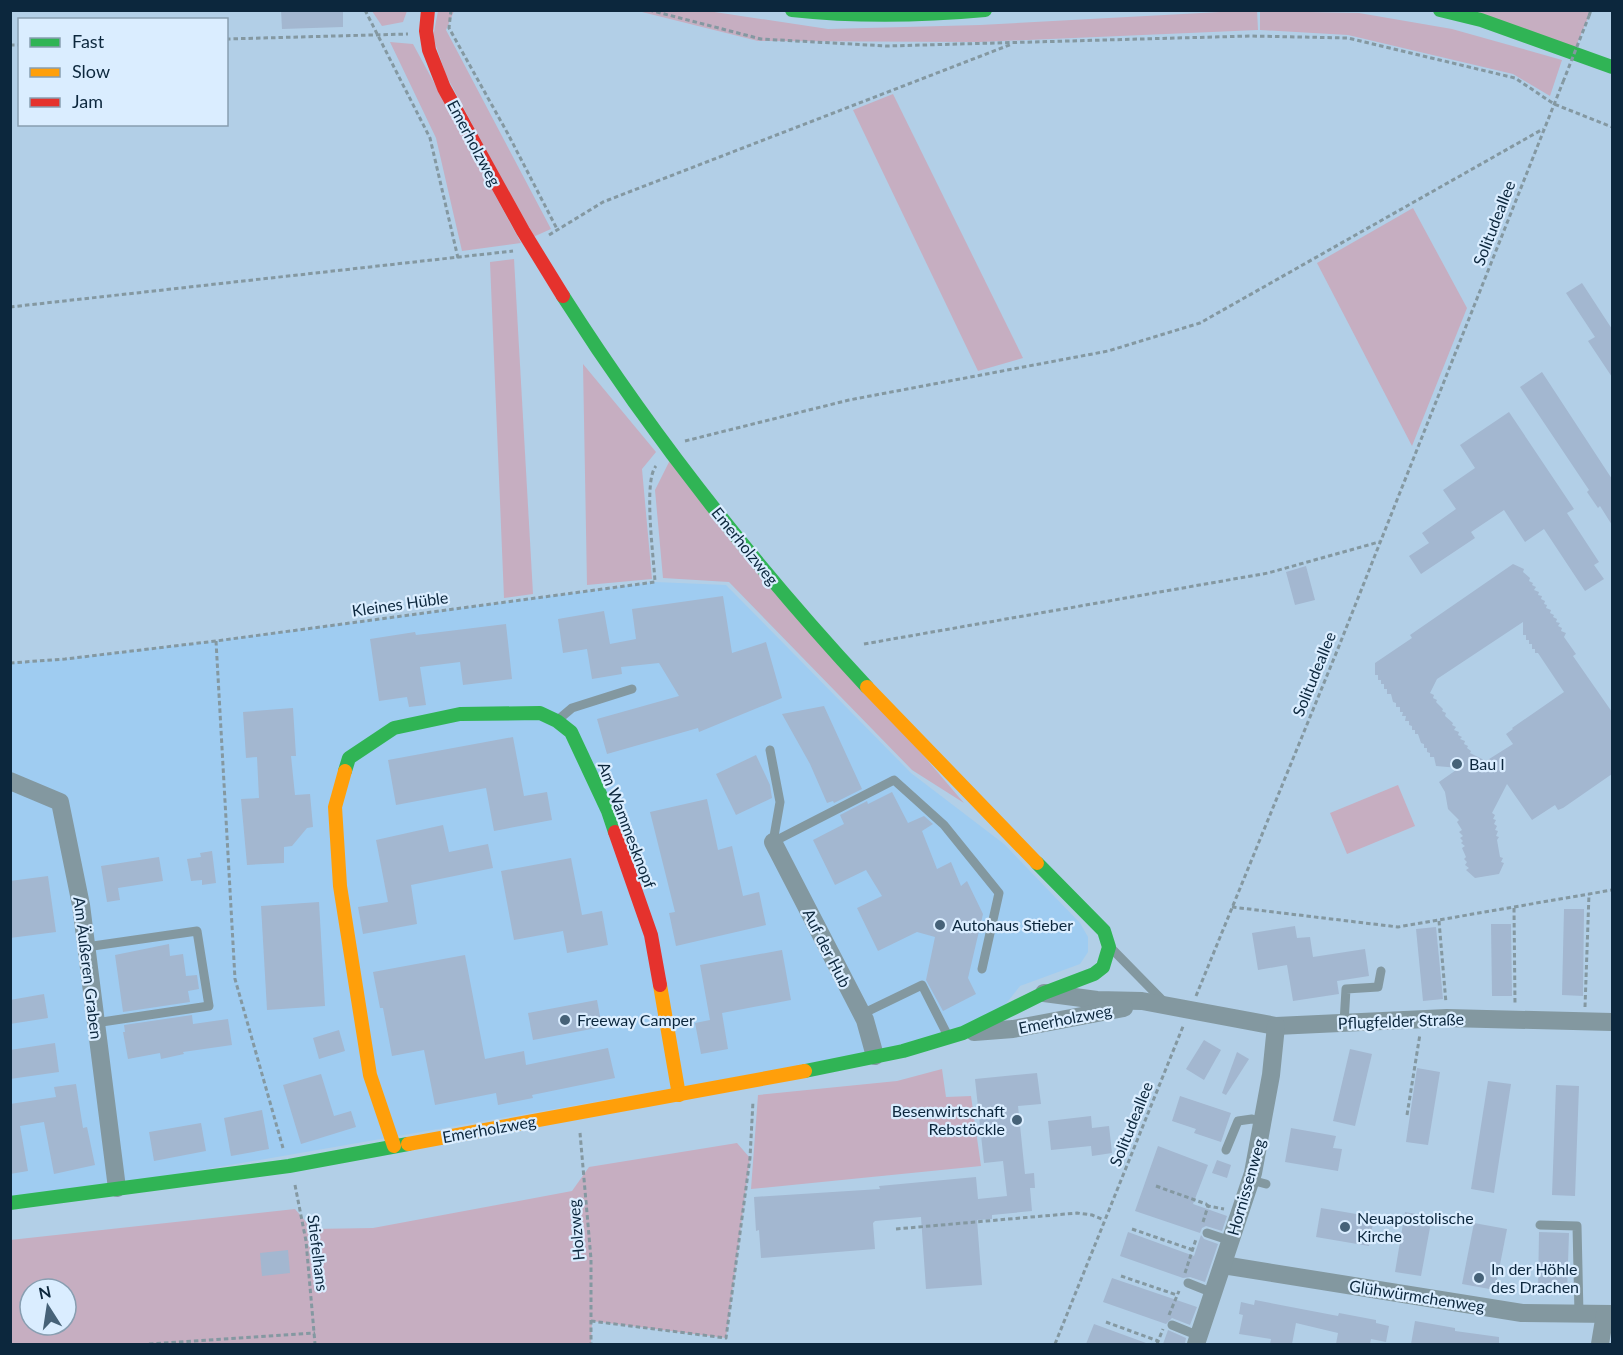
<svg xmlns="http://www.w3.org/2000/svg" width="1623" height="1355" font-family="Lato,sans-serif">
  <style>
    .built { fill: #9fccf1 }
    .green { fill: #c6aec1; fill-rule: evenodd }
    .building { fill: #a3b7d0; fill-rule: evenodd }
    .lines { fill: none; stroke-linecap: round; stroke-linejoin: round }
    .path { stroke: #8498a1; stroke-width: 3; stroke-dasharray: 4.5 3; stroke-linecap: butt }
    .lane { stroke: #8398a0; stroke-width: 9 }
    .street { stroke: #8398a0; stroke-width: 18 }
    .fast { stroke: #30b455; stroke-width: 14 }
    .slow { stroke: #ff9f0a; stroke-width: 14 }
    .jam { stroke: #e5322d; stroke-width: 14 }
    .path-bridge { stroke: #8498a1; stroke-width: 3; stroke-dasharray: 4.5 3; stroke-linecap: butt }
    .poi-dot { fill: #466278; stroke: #daedff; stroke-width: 2 }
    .labels { text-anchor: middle; stroke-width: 4.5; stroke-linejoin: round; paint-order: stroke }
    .street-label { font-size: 16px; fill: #0c273d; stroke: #daedff }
    .poi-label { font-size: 16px; fill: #0c273d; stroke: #daedff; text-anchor: start }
  </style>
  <rect width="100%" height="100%" fill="#b2cfe7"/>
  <path class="built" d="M655,582L726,585L911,773L1004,844L1080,923L1088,937V952L1080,964L1020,986L998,1014L929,1044L11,1203V663L65,659L216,641Z"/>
  <g class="green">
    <path d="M1257,10L1258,30L980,42L758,41L638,11H708L828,29L980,25Z"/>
    <path d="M372,11H407L403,22L382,26Z"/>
    <path d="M438,11H454L446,30L551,229L533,237L446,75L433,37Z"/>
    <path d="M1260,11L1359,13L1452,29L1562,60L1550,96L1513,74L1348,35L1260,30Z"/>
    <path d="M1440,11H1591L1573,53Z"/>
    <path d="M390,42L413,44L521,243L462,251L436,138Z"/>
    <path d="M893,94L1023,358L978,371L853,110Z"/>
    <path d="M1413,208L1467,308L1412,446L1317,263Z"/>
    <path d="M514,259L533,594L504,598L490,262Z"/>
    <path d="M583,364L656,452L642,469L652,579L587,585Z"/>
    <path d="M670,460L964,803L912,770L729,582L663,578L655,490Z"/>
    <path d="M1398,785L1415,826L1347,854L1330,813Z"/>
    <path d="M942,1069L946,1097L971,1096L981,1166L751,1189L758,1095L897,1081Z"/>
    <path d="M737,1143L750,1158L726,1338L592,1321L591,1344H11L10,1240L295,1209L312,1229L373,1228L572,1191L589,1167ZM30,1289H66V1325H30Z"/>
  </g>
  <g class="building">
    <path d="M281,10H343V27L282,29Z"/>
    <path d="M1582,283L1612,329V377L1588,341L1595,337L1566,293Z"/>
    <path d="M1542,372L1612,479V525L1600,506L1598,508L1587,492L1589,490L1520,387Z"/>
    <path d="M1509,412L1574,509L1567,513L1599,562L1594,565L1604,579L1585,591L1544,529L1525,542L1504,510L1471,532L1475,538L1421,574L1409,556L1429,543L1422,533L1456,509L1443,490L1475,468L1460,445Z"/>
    <path d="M1513,564L1524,569L1523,572L1530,578L1529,581L1533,583L1532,585L1536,587L1534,590L1539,592L1538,595L1542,596L1541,599L1545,601L1544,604L1547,605L1546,608L1551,610L1550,613L1554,615L1553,617L1557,619L1556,622L1560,623L1558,626L1562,628L1561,631L1566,633L1564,637L1576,654L1573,656L1612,712V774L1563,808L1558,810L1555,805L1532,820L1507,784L1492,813L1495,815L1493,819L1496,820L1494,824L1497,826L1495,830L1498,831L1496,836L1499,837L1497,840L1500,857L1503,858L1501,862L1504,863L1499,874L1475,878L1466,870L1469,868L1465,865L1467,862L1464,859L1466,857L1462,848L1465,846L1461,843L1463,841L1460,838L1463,836L1459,832L1462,830L1457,822L1459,820L1448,809L1445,792L1439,782L1459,768L1436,766L1434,757H1430V753L1427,752V748H1424V744L1421,743L1418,734H1415V730H1412V726L1409,725V721H1405L1406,716H1402L1403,712H1400V707H1396V703L1393,702L1391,694H1387V689H1384V684H1381V680H1378V675H1375V663L1412,638L1410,635ZM1523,622V635H1526V640H1529V644H1532V649H1535V653H1538L1564,692L1512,728L1513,729L1506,734L1513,744L1486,761L1470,753L1471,751L1467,748L1468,746L1464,744L1465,741L1460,739L1462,737L1458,735L1459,732L1454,730L1456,727L1452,725L1453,723L1445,716L1446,713L1442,711L1443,709L1436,702L1437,700L1433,698L1434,695L1430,693L1437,679Z"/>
    <path d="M1306,566L1315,600L1295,605L1286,572Z"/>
    <path d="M723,596L732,653L766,642L782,698L699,732L698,728L607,754L597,719L679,696L659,663L621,667L622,674L592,679L587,649L563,653L558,619L604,611L610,644L636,639L632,609Z"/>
    <path d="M506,624L512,679L463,685L460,662L420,667L426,705L409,707L407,697L379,701L370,639L415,632L416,635Z"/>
    <path d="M824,706L862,789L834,803L833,801L827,803L810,764L782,714Z"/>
    <path d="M293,708L296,756H291L295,795L310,794L313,827L307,828L292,846L284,847V863L247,865L241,799L259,798L257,757L246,758L243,712Z"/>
    <path d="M513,737L524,796L547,792L552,820L494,831L486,788L396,805L388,760Z"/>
    <path d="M756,755L770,785L772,798L736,815L716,774Z"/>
    <path d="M892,792L908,823L924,816L933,824L922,831L937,869L951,862L961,886L967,881L983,914L968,978L976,994L943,1011L926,980L935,937L917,932L878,951L857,908L882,896L866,870L835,885L813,840L844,824L840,815L867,801L868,804Z"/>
    <path d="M707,799L718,850L732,846L743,896L759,892L766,925L676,946L669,913L675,912L650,812Z"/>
    <path d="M443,825L449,852L488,844L493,868L411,885L417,924L363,934L358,907L388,902L376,840Z"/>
    <path d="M212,851L216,883L202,885V880L191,881L187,859L201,857L200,853Z"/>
    <path d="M159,857L163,881L118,888L120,900L107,902L101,866Z"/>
    <path d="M571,858L582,915L602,911L608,945L567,953L563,931L514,940L501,871Z"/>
    <path d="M48,876L56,932L10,938V881Z"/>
    <path d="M319,902L325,1006L267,1010L261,906Z"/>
    <path d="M1564,909H1584L1583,996L1562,995Z"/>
    <path d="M1491,924H1511L1512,996H1492Z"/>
    <path d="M1295,926L1297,938L1310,937L1313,957L1365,949L1369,976L1337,981L1339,994L1293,1001L1287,965L1258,970L1252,933Z"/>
    <path d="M1436,927L1443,999L1423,1001L1416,929Z"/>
    <path d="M169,944L170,956L183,954L186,976L197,975L199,989L188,991L190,1002L123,1012L115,955Z"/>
    <path d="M782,950L791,1000L722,1013L728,1049L701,1054L695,1023L710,1020L700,965Z"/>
    <path d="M465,955L485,1059L524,1051L526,1065L608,1048L615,1078L532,1095L533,1098L498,1105L496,1093L435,1105L424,1050L392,1056L383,1008H380L373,972Z"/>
    <path d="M44,994L48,1018L10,1024V1000Z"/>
    <path d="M597,1000L602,1027L533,1040L528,1013Z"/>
    <path d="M192,1015L193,1024L228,1019L232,1045L183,1052L184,1054L161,1059L160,1053L128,1059L123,1032H125L124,1025Z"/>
    <path d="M339,1030L345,1051L319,1059L313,1038Z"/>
    <path d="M1204,1040L1221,1050L1204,1080L1186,1069Z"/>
    <path d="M55,1043L59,1072L10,1079V1050Z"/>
    <path d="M1350,1049L1372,1054L1355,1126L1333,1121Z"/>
    <path d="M1237,1052L1249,1059L1226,1095L1222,1093Z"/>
    <path d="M1417,1068L1440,1072L1428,1145L1406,1142Z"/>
    <path d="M1037,1073L1041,1104L1018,1106L1025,1174L1034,1173L1035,1188H1030L1032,1211L992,1215V1219L977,1220L982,1285L926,1289L921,1217L875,1221L873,1223L875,1249L761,1258L759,1230L756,1231L754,1197L880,1189L879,1186L976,1177L978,1199L1007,1196L1003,1161L984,1163L975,1079Z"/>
    <path d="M321,1074L334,1116L351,1111L356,1127L301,1144L283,1085Z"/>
    <path d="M1488,1081L1511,1084L1494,1193L1471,1189Z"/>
    <path d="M76,1084L83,1128L87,1127L95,1165L54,1174L44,1122L20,1126L28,1171L10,1174V1104L56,1097L54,1087Z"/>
    <path d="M1556,1085L1579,1086L1575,1196L1552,1195Z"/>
    <path d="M1180,1096L1231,1113L1221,1142L1194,1133L1196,1129L1172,1121Z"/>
    <path d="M262,1110L269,1149L231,1156L224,1118Z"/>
    <path d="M1091,1116L1092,1128L1109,1126L1112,1153L1092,1156L1091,1146L1051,1150L1048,1121Z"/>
    <path d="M201,1123L206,1151L154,1161L149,1132Z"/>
    <path d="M1291,1128L1336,1136L1333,1148L1342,1149L1338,1171L1285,1162Z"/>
    <path d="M1158,1146L1208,1165L1193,1204L1227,1216L1222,1231L1206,1226L1202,1228L1200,1233L1135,1211Z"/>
    <path d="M1217,1160L1231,1165L1227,1178L1212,1173Z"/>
    <path d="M1321,1208L1374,1217L1369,1246L1316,1237Z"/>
    <path d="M1405,1212L1432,1217L1421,1276L1395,1272Z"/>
    <path d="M1474,1223L1507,1229L1495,1290L1462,1284Z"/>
    <path d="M1128,1232L1194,1256L1201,1235L1204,1239L1218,1244L1205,1282L1190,1277L1183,1278L1120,1256Z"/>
    <path d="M1539,1232L1569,1233L1567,1293H1538Z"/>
    <path d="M288,1250L290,1273L262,1276L260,1253Z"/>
    <path d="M1112,1278L1197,1307L1190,1325L1172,1318L1166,1324L1103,1302Z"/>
    <path d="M1255,1300L1338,1316L1339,1313L1376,1320V1323L1389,1326L1386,1342L1371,1339L1370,1344H1336L1338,1333L1296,1323L1292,1344H1270L1271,1339L1239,1334L1243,1315L1239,1314L1241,1302L1254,1305Z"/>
    <path d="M1415,1321L1455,1328V1331L1499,1337V1344H1411Z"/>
    <path d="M1094,1324L1146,1343V1344H1086Z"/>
    <path d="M1168,1330L1186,1338L1185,1344H1163Z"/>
  </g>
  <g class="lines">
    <g class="path">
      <path d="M365,10L430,138L458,258"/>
      <path d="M451,10L449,28L508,134L557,229"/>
      <path d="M649,10L761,39L887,46L1250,36L1348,38L1515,78L1554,104L1612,127"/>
      <path d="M1589,16L1591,10"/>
      <path d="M226,39L408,34"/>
      <path d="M10,45H20"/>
      <path d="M549,235L603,202L1012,44"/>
      <path d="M10,307L513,251"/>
      <path d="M685,441L849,400L1108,351L1200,323L1543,129"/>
      <path d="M216,641L235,979L283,1148"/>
      <path d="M864,644L1268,573L1379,542"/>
      <path d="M10,663L65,659L216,641L655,582C654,559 643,481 656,466"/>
      <path d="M1232,907L1398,927L1612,890"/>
      <path d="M1514,908L1515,1005"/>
      <path d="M1439,921L1446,1003"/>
      <path d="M1196,996L1337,651L1563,82"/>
      <path d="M1585,1007L1589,894"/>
      <path d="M1407,1115L1420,1034"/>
      <path d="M580,1133L591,1259V1344"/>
      <path d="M295,1185L306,1241L315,1344"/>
      <path d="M1156,1186L1206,1204L1208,1206"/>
      <path d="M1203,1222L1208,1206L1224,1209"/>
      <path d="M896,1229L1077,1213L1092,1215L1104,1220"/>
      <path d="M1132,1229L1193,1250"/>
      <path d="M1185,1273L1196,1239"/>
      <path d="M1121,1276L1177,1295"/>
      <path d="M1169,1315L1179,1291"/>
      <path d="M591,1321L726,1338L750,1158L753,1101"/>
      <path d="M1106,1322L1158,1341"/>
      <path d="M149,1344L315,1333"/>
      <path d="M1055,1344L1184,1024"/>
      <path d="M1157,1344L1163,1329"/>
    </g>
    <g class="lane">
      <path d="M559,719L572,708L632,689"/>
      <path d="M770,750L780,802L773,842L894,780L944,825L999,893L982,969"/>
      <path d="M86,947L197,931L209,1006L95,1023"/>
      <path d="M1112,949L1165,1003"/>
      <path d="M862,1014L922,985L948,1036"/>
      <path d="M1344,1023L1346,989L1378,987L1381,971"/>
      <path d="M1226,1150L1238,1121L1252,1119L1263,1122"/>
      <path d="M1251,1180L1266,1184"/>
      <path d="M1540,1225L1577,1226L1579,1314"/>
      <path d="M1207,1233L1231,1241"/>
      <path d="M1188,1283L1213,1293"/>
      <path d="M1172,1325L1199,1336"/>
    </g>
    <g class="street">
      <path d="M10,781L60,802L81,905L117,1188"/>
      <path d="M773,842L865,1020L875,1056"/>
      <path d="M1044,993L1097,1000L1142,1001L1276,1026L1447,1018L1612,1022"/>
      <path d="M974,1032L1013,1029L1124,1008"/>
      <path d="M1223,1265L1522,1313L1612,1314"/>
      <path d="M1196,1344L1253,1173L1271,1075L1276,1026"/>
      <path d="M1600,1344L1605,1314"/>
    </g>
    <g class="fast">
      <path d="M792,10C857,17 920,16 985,10"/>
      <path d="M1440,10L1481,20L1612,67"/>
      <path d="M563,296C652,436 754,565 867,687"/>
      <path d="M345,771L349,758L394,728L460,714L540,713L557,721L571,732L608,811L615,832"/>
      <path d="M805,1071L903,1051L963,1033L1044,993L1094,974L1103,967L1109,947L1104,931L1037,863"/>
      <path d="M10,1203L289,1166L408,1144"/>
    </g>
    <g class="slow">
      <path d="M867,687L1037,863"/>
      <path d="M345,771L335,807L340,886L370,1075L394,1146"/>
      <path d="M660,985L679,1095"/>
      <path d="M408,1144L805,1071"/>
    </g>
    <g class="jam">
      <path d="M428,10L426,31L429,50L444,88L523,231L563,296"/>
      <path d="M615,832L651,935L660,985"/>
    </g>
    <path class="path-bridge" d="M1563,82L1589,16"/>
  </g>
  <g class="poi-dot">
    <circle cx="1457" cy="764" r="6"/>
    <circle cx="940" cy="925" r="6"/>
    <circle cx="565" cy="1020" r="6"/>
    <circle cx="1017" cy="1120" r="6"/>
    <circle cx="1345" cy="1227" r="6"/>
    <circle cx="1479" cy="1278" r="6"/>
  </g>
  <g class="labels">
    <g class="street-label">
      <text transform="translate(474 143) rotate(62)" y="6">Emerholzweg</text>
      <text transform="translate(1494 223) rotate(-69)" y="6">Solitudeallee</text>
      <text transform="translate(745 546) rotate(51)" y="6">Emerholzweg</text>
      <text transform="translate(400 604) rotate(-8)" y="6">Kleines Hüble</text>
      <text transform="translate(1314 674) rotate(-68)" y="6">Solitudeallee</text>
      <text transform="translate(627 825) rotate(69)" y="6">Am Wammesknopf</text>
      <text transform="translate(827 948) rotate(63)" y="6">Auf der Hub</text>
      <text transform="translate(88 968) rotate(83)" y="6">Am Äußeren Graben</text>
      <text transform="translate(1065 1019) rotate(-11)" y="6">Emerholzweg</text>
      <text transform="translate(1401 1021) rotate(-2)" y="6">Pflugfelder Straße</text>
      <text transform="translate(1131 1124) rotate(-68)" y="6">Solitudeallee</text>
      <text transform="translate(489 1129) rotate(-10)" y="6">Emerholzweg</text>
      <text transform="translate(1246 1187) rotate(-74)" y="6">Hornissenweg</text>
      <text transform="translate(576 1230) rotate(-95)" y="6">Holzweg</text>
      <text transform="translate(318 1253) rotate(83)" y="6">Stiefelhans</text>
      <text transform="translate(1417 1296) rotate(9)" y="6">Glühwürmchenweg</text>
    </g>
    <g class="poi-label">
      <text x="1469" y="770">Bau I</text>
      <text x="952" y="931">Autohaus Stieber</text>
      <text x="577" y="1026">Freeway Camper</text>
      <text x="1005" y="1117" text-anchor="end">Besenwirtschaft<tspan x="1005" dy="18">Rebstöckle</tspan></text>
      <text x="1357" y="1224">Neuapostolische<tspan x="1357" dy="18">Kirche</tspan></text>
      <text x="1491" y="1275">In der Höhle<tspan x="1491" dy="18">des Drachen</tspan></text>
    </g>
  </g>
  <rect width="1623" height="1355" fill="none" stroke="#0c273d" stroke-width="24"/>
  <rect x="18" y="18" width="210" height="108" fill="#daedff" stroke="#889eb1" stroke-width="1.5"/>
  <rect x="30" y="38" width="30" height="9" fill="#30b455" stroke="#889eb1" stroke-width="1.5"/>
  <text x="72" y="48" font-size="18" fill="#0c273d">Fast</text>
  <rect x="30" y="68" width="30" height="9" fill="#ff9f0a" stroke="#889eb1" stroke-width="1.5"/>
  <text x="72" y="78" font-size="18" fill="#0c273d">Slow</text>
  <rect x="30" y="98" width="30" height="9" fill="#e5322d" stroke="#889eb1" stroke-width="1.5"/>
  <text x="72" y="108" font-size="18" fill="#0c273d">Jam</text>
  <g transform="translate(48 1307) rotate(348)"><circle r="28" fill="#daedff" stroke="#889eb1" stroke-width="1.5"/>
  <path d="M0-4.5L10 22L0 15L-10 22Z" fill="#466278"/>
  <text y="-9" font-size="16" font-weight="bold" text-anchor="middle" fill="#0c273d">N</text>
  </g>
</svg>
